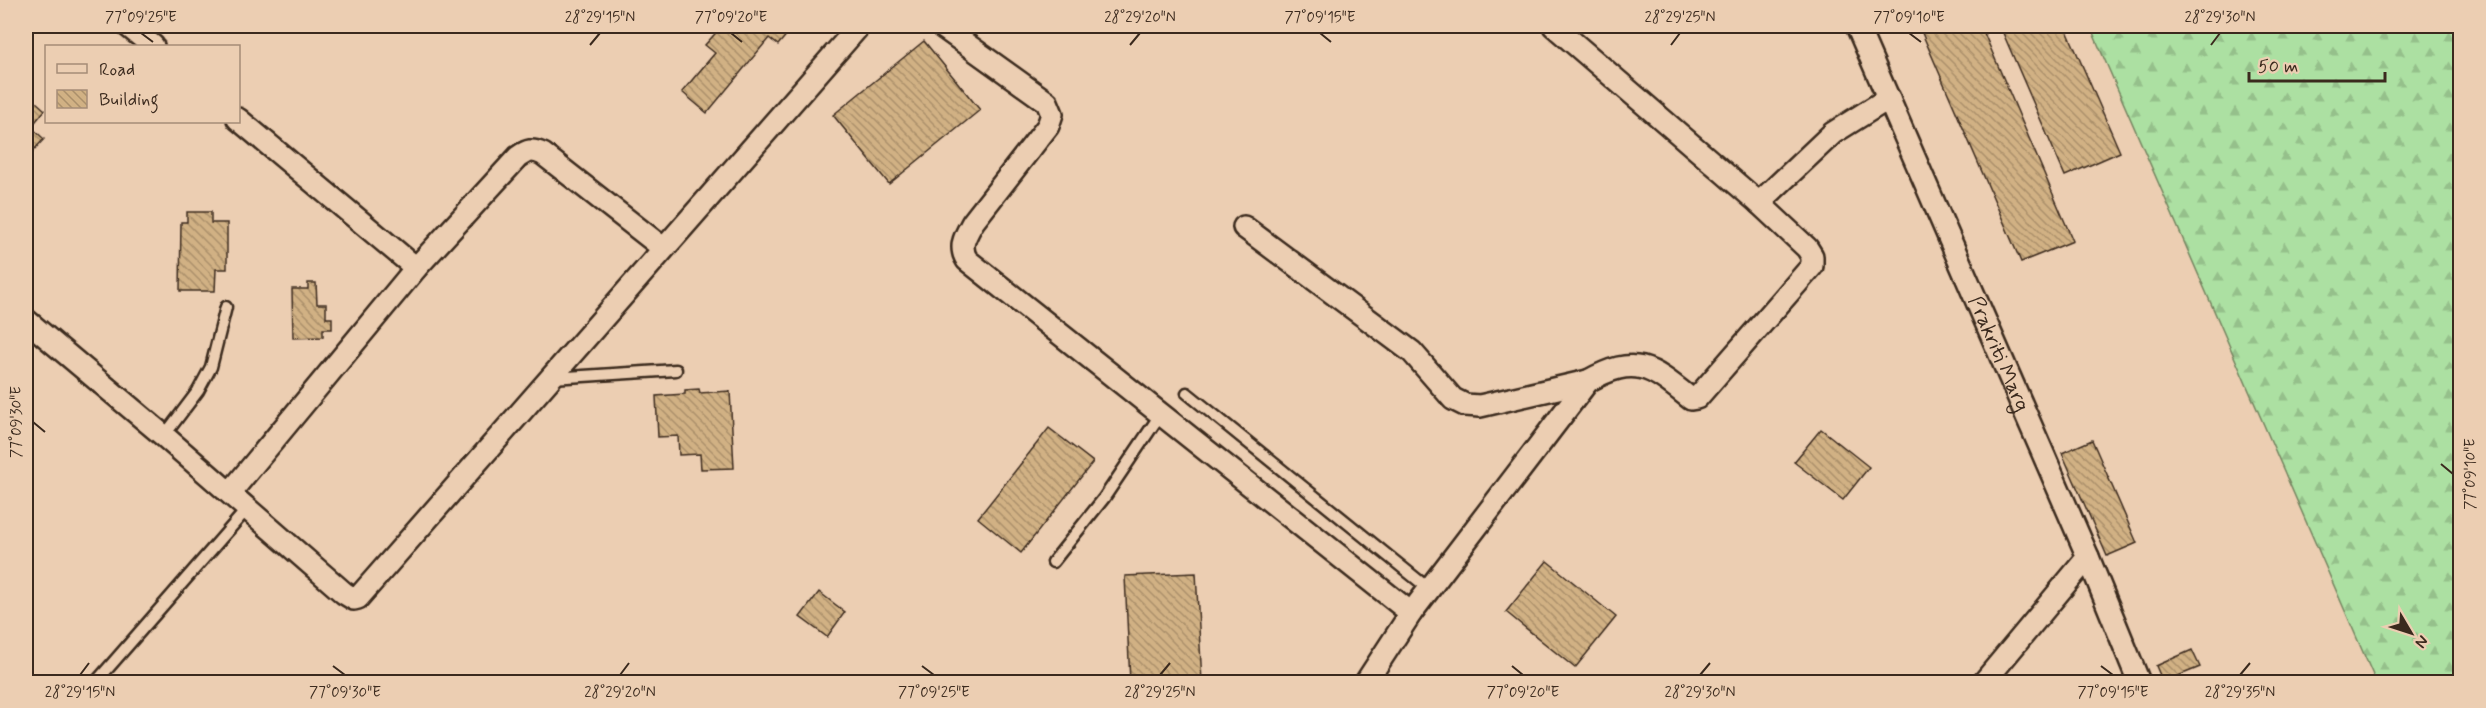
<svg xmlns="http://www.w3.org/2000/svg" width="2486" height="708" font-family="Mynerve,sans-serif">
  <style>
    .forest { fill: url(#forest-firs); stroke: #748560; stroke-width: 1.5 }
    .building { fill: url(#building-back-hatch); stroke: #3b2a1e; stroke-width: 1.5 }
    .lines { fill: none; stroke-linecap: round; stroke-linejoin: round }
    .lane-casing { stroke: #3b2a1e; stroke-width: 15 }
    .street-casing { stroke: #3b2a1e; stroke-width: 26 }
    .lane { stroke: #ecceb2; stroke-width: 10 }
    .street { stroke: #ecceb2; stroke-width: 21 }
    .ticks { fill: none; stroke: #3b2a1e; stroke-width: 2 }
    .labels { text-anchor: middle; stroke-width: 6; stroke-linejoin: round; paint-order: stroke }
    .street-label { font-size: 21px; fill: #3b2a1e; stroke: #ecceb2 }
    .neatline { fill: none; stroke: #3b2a1e; stroke-width: 2 }
    .ticks-label { font-size: 15px; text-anchor: middle; fill: #3b2a1e }
  </style>
  <defs>
    <pattern id="forest-firs" width="22" height="20" patternUnits="userSpaceOnUse" patternTransform="scale(1.5)"><rect width="22" height="20" fill="#ace0a2"/><path d="M5 1l3.5 6h-7zM16 11l3.5 6h-7z" fill="#95c08b"/></pattern>
    <pattern id="building-back-hatch" width="6" height="6" patternUnits="userSpaceOnUse" patternTransform="scale(1.5)"><rect width="6" height="6" fill="#d1b184"/><path d="M-1 5l2 2M0 0l6 6M5-1l2 2" fill="none" stroke="#ab906b"/></pattern>
  </defs>
  <rect width="100%" height="100%" fill="#ecceb2"/>
  <filter id="ink" filterUnits="userSpaceOnUse"><feTurbulence type="fractalNoise" baseFrequency=".0167" numOctaves="2"/><feDisplacementMap in="SourceGraphic" scale="12" xChannelSelector="R" yChannelSelector="G"/><feConvolveMatrix kernelMatrix="1 2 1 2 8 2 1 2 1" color-interpolation-filters="sRGB"/></filter>
  <g filter="url(#ink)">
    <path class="forest" d="M2090,26H2460V682H2376Z"/>
    <g class="building">
      <path d="M722,26H794L778,45L769,38L707,113L682,92L715,53L705,45Z"/>
      <path d="M1919,26H1981L2073,241L2021,262Z"/>
      <path d="M2000,26H2065L2120,152L2065,176Z"/>
      <path d="M924,41L980,110L889,184L833,115Z"/>
      <path d="M26,93L45,110L31,127L44,139L32,152L26,147Z"/>
      <path d="M187,212H211V223H227V269H216L215,291H180L181,222H187Z"/>
      <path d="M308,283H316L317,304H326V318H332V329H323V337L293,338L292,289H308Z"/>
      <path d="M699,389L700,393L730,391L734,468L701,469L700,454L679,455L678,436L658,437L656,396L685,394V390Z"/>
      <path d="M1049,428L1093,462L1021,553L978,518Z"/>
      <path d="M1821,429L1869,467L1843,500L1794,462Z"/>
      <path d="M2092,440L2137,543L2107,556L2062,453Z"/>
      <path d="M1547,561L1616,617L1575,668L1506,612Z"/>
      <path d="M1196,573L1202,682H1130L1125,576Z"/>
      <path d="M819,592L845,612L827,637L800,617Z"/>
      <path d="M2192,650L2200,667L2163,682L2156,666Z"/>
    </g>
    <g class="lines">
      <defs>
        <g id="lane">
          <path d="M552,378L676,370"/>
          <path d="M1187,393L1429,589"/>
          <path d="M164,436L198,391L211,367L226,307"/>
          <path d="M1053,562L1104,498L1160,415"/>
          <path d="M96,682L247,509"/>
        </g>
        <g id="street">
          <path d="M128,26L153,46"/>
          <path d="M941,26L1047,102L1052,114L1048,126L973,222C966,235 958,246 967,260L1411,613"/>
          <path id="s1" d="M1857,26L2088,557L2139,682"/>
          <path d="M238,119L416,268"/>
          <path d="M1759,203L1833,133L1889,98"/>
          <path d="M1244,227L1412,352L1453,399L1465,405L1480,406L1588,381"/>
          <path d="M26,320L164,436L344,593L354,599L358,598L859,26"/>
          <path d="M230,493L416,268L518,157C528,150 532,149 543,154L663,248"/>
          <path d="M1366,682L1411,613L1588,381C1636,354 1651,367 1691,399L1697,398L1812,266V256L1807,248L1759,203L1554,26"/>
          <path d="M1984,682L2088,557"/>
        </g>
      </defs>
      <use href="#lane" class="lane-casing"/>
      <use href="#street" class="street-casing"/>
      <use href="#lane" class="lane"/>
      <use href="#street" class="street"/>
    </g>
  </g>
  <path class="ticks" d="M141,33L153,42M731,33L742,42M1320,33L1331,42M1909,33L1921,42M590,45L600,33M1130,45L1140,33M1671,45L1680,33M2211,45L2220,33M33,422L45,432M2441,464L2453,474M333,666L345,675M922,666L934,675M1512,666L1523,675M2101,666L2113,675M80,675L89,663M620,675L629,663M1160,675L1170,663M1700,675L1710,663M2240,675L2250,663"/>
  <g class="labels">
    <g class="street-label">
      <text dy="7" stroke="none"><textPath href="#s1" startOffset="357">Prakriti Marg</textPath></text>
    </g>
  </g>
  <rect width="2486" height="708" fill="none" stroke="#ecceb2" stroke-width="66"/>
  <rect x="45" y="45" width="195" height="78" fill="#ecceb2" stroke="#a58c77" stroke-width="1.5"/>
  <rect x="57" y="64" width="30" height="9" fill="#ecceb2" stroke="#a58c77" stroke-width="1.5"/>
  <text x="99" y="75" font-size="18" fill="#3b2a1e">Road</text>
  <rect x="57" y="90" width="30" height="18" fill="url(#building-back-hatch)" stroke="#a58c77" stroke-width="1.5"/>
  <text x="99" y="105" font-size="18" fill="#3b2a1e">Building</text>
  <g transform="translate(2411 633) rotate(129)" stroke="#ecceb2" stroke-width="4.5" paint-order="stroke">
  <path d="M0-4.5L10 22L0 15L-10 22Z" fill="#3b2a1e"/>
  <text y="-9" font-size="16" font-weight="bold" text-anchor="middle" fill="#3b2a1e">N</text>
  </g>
  <path d="M2249 72v9h136v-9" fill="none" stroke="#3b2a1e" stroke-width="3"/>
  <text x="2258" y="72" font-size="18" fill="#3b2a1e" stroke="#ecceb2" stroke-width="4.5" paint-order="stroke">50 m</text>
  <rect x="33" y="33" width="2420" height="642" class="neatline"/>
  <g class="ticks-label">
    <text x="141" y="22">77°09'25"E</text>
    <text x="600" y="22">28°29'15"N</text>
    <text x="731" y="22">77°09'20"E</text>
    <text x="1140" y="22">28°29'20"N</text>
    <text x="1320" y="22">77°09'15"E</text>
    <text x="1680" y="22">28°29'25"N</text>
    <text x="1909" y="22">77°09'10"E</text>
    <text x="2220" y="22">28°29'30"N</text>
    <text transform="translate(16 422) rotate(-90)" y="5">77°09'30"E</text>
    <text transform="translate(2470 474) rotate(-90)" y="5">77°09'10"E</text>
    <text x="80" y="697">28°29'15"N</text>
    <text x="345" y="697">77°09'30"E</text>
    <text x="620" y="697">28°29'20"N</text>
    <text x="934" y="697">77°09'25"E</text>
    <text x="1160" y="697">28°29'25"N</text>
    <text x="1523" y="697">77°09'20"E</text>
    <text x="1700" y="697">28°29'30"N</text>
    <text x="2113" y="697">77°09'15"E</text>
    <text x="2240" y="697">28°29'35"N</text>
  </g>
</svg>
